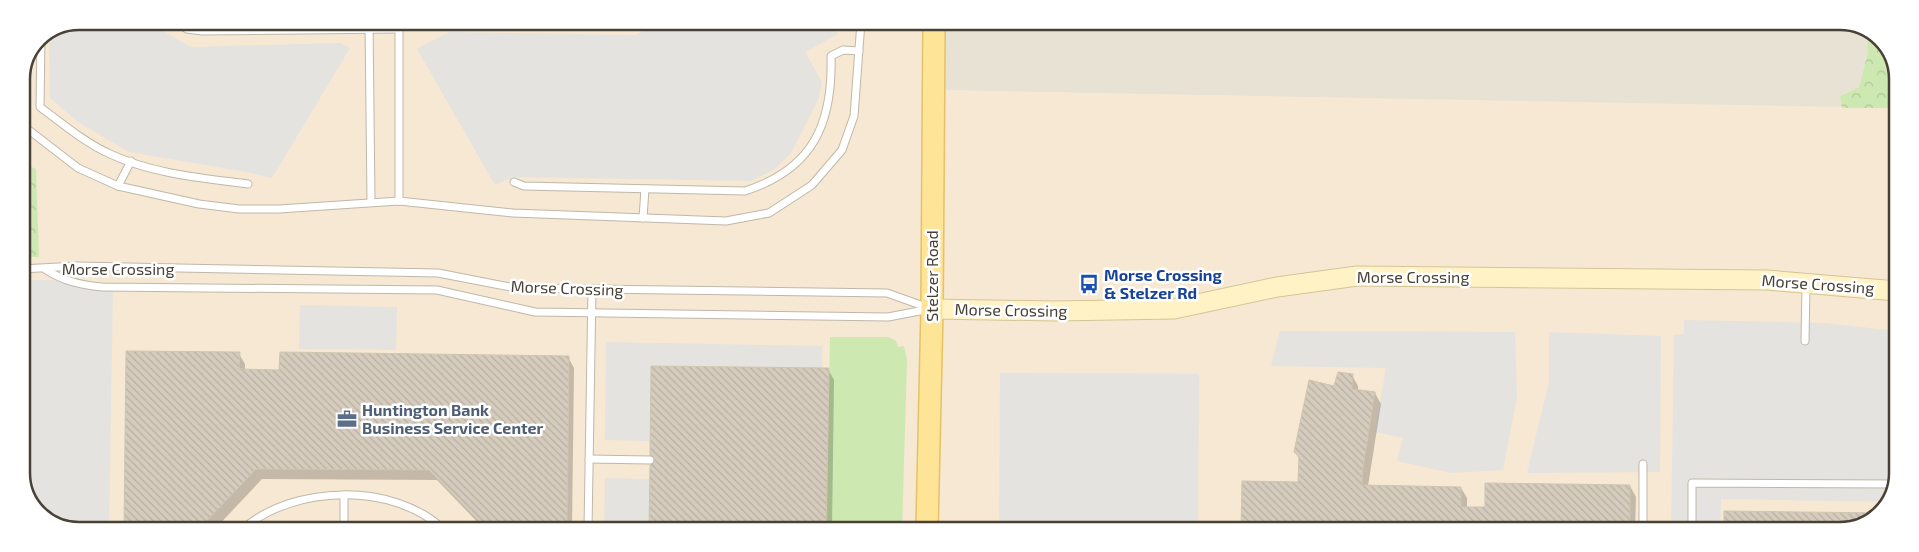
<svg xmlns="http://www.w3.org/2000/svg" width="1919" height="552" font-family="'Exo 2',sans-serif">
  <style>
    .residential { fill: #e8e2d5 }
    .commercial { fill: #f6e8d2 }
    .grass { fill: #cde8b0 }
    .forest { fill: url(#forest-crowns) }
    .parking { fill: #e5e3df }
    .shadow { fill: #0003 }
    .building { fill: url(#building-back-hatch); stroke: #d0c5b0 }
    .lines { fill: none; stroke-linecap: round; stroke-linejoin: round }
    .lane-casing { stroke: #bfb8aa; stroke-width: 9 }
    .street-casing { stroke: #bfb8aa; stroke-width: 16 }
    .secondary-casing { stroke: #d4c597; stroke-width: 21 }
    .primary-casing { stroke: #e4c265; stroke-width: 24 }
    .lane { stroke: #fff; stroke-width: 7 }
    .street { stroke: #fff; stroke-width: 14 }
    .secondary { stroke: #fff3c6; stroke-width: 19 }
    .primary { stroke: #fee496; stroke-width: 21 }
    .labels { text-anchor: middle; stroke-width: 5; stroke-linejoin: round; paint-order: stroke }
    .street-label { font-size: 16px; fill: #474136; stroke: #fff }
    .transit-label { font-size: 16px; font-weight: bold; fill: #164399; stroke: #fff; text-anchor: start }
    .service-label { font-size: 16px; font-weight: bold; fill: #4e5e75; stroke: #fff; text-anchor: start }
    .rim { fill: none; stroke: #474136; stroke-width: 2.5 }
  </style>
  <defs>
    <pattern id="forest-crowns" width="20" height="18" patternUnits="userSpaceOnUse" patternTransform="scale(1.25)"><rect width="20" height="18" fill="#cde8b0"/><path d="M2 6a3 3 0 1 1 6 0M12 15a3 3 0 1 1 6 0" fill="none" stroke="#b1c898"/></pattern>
    <pattern id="building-back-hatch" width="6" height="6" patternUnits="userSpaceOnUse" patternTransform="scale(1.25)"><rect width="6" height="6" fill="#d5ccbd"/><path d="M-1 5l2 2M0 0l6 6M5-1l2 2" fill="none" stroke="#b8b0a3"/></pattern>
  </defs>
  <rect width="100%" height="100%" fill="#f4f0e7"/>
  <path class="residential" d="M933,22L1855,23L1868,31V52L1859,87L1840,96L1842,108L933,90Z"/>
  <path class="commercial" d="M79,21L933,22V90L1897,108L1896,488L1875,519L1840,531L64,529L35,511L21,477V257H38L36,169L21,162V79L38,38Z"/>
  <path class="grass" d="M830,337H888L896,341L898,347L904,346L907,360L902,530H827Z"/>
  <g class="forest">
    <path d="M1868,31L1884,41L1898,75L1897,108H1842L1840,96L1859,87L1868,52Z"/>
    <path d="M21,162L36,169L39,257H21Z"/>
  </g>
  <g class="parking">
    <path d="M79,21H160L166,33L191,47L340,43L350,48L272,178L246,172L129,152L78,122L50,98L49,34Z"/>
    <path d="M658,22H831L838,34L805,52L822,82L818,100L791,153L775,169L751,181L512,177L495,185L417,49L449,32L636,35Z"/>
    <path d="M21,280H65L113,287L109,529H64L35,511L21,477Z"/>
    <path d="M300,305L397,307L396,350L299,349Z"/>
    <path d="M1684,320L1824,323L1897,331L1896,488L1886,502L1721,499L1720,531H1671L1674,335L1684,334Z"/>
    <path d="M1280,331L1515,332L1517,397L1503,470L1451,473L1397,461L1403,438L1375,432L1386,368L1271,366Z"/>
    <path d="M1549,332L1661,336L1660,472L1527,473L1549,382Z"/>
    <path d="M606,342L822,346V368L651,366L650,441L605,440Z"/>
    <path d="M1000,373L1199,374L1198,530H999Z"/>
    <path d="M605,478L650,479L649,529H604Z"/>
  </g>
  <g class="shadow">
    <path d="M239,354L245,364V371H281L568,357L574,368L572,529H484L437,480L262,479L215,529H125Z"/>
    <path d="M828,369L834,380L832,530L650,529L651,466L655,461Z"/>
    <path d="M1352,375L1358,386V391L1375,393L1381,404L1368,486L1461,488L1467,498V508H1486L1630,486L1636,497L1635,531L1243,530V483H1299L1300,460L1295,452L1335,388Z"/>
  </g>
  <g class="building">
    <path d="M126,351L240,352L239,369L279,370L280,352L569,356L567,529H487L429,470L256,469L199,529H124Z"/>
    <path d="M651,366L829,368L826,530L649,529L650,465L655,461L650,455Z"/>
    <path d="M1338,372L1353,374L1352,389L1375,392L1363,467L1362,485L1461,487V507H1485V483L1630,485V531L1241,530L1242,481L1298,482L1299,457L1294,452L1309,380L1334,386Z"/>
    <path d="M1724,511L1879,513L1875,519L1840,531H1724Z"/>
  </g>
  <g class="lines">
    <defs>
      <g id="lane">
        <path d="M174,21L187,29L202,31L399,29"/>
        <path d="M369,22L371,202"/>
        <path d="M434,23L589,22"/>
        <path d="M41,37L40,107C63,124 84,142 110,154C153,174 202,178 248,184"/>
        <path d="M21,124L78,168L118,186L199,204L239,209H279L399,201L513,213L726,221L769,213L812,185L842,150L854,116L861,22"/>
        <path d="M514,182L524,186L745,191C813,169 833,124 831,56L843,50L859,51"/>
        <path d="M118,186L131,161"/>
        <path d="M399,201V22"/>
        <path d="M643,218L645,189"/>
        <path d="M21,269L77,266L438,273L515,288L887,293L929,308"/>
        <path d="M45,269C63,281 81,285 102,287L437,290L535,312L888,317L930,309"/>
        <path d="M1805,341L1806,285"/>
        <path d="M589,459L650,460"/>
        <path d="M243,529C293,485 393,482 443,529"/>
        <path d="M344,529V497"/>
        <path d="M588,529L592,289"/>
        <path d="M1643,531V464"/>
        <path d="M1692,531V483L1896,484"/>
      </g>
      <path id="street" d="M319,529H372"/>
      <path id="secondary" d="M932,309L1055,311L1174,309L1277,287L1357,276L1767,280L1897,291"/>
      <path id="primary" d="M927,530L932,309L934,22"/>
    </defs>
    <use href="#lane" class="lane-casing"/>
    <use href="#street" class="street-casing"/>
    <use href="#secondary" class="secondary-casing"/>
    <use href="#primary" class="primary-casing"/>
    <use href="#lane" class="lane"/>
    <use href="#street" class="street"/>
    <use href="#secondary" class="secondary"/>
    <use href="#primary" class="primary"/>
  </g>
  <defs>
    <symbol id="bus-bare" viewBox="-9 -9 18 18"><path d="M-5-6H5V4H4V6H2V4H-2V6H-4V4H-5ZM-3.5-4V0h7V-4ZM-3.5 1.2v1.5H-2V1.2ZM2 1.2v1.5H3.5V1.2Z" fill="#1a4fb4" stroke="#fff" stroke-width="2.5" paint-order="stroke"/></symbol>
    <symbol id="office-bare" viewBox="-9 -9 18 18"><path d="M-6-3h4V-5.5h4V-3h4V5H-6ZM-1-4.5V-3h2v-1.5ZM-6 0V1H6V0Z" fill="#5c6f8a" stroke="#fff" stroke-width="2.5" paint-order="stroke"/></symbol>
  </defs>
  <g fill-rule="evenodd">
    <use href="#bus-bare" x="1075" y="270" width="28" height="28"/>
    <use href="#office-bare" x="333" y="405" width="28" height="28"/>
  </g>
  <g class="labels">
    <g class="street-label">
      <text x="118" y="275">Morse Crossing</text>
      <text transform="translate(932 276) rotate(-90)" y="6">Stelzer Road</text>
      <text x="1413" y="283">Morse Crossing</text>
      <text transform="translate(1818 284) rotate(4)" y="6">Morse Crossing</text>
      <text transform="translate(567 288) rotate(2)" y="6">Morse Crossing</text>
      <text transform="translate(1011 310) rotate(1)" y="6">Morse Crossing</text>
    </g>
    <g class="transit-label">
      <text x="1104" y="281">Morse Crossing<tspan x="1104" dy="18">&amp; Stelzer Rd</tspan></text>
    </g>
    <g class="service-label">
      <text x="362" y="416">Huntington Bank<tspan x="362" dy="18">Business Service Center</tspan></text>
    </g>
  </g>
  <path d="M0 0H1919V552H0ZM79 30H1840A49 49 0 0 1 1889 79V473A49 49 0 0 1 1840 522H79A49 49 0 0 1 30 473V79A49 49 0 0 1 79 30Z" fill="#fff" fill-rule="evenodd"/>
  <path class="rim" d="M79 30H1840A49 49 0 0 1 1889 79V473A49 49 0 0 1 1840 522H79A49 49 0 0 1 30 473V79A49 49 0 0 1 79 30Z"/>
</svg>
